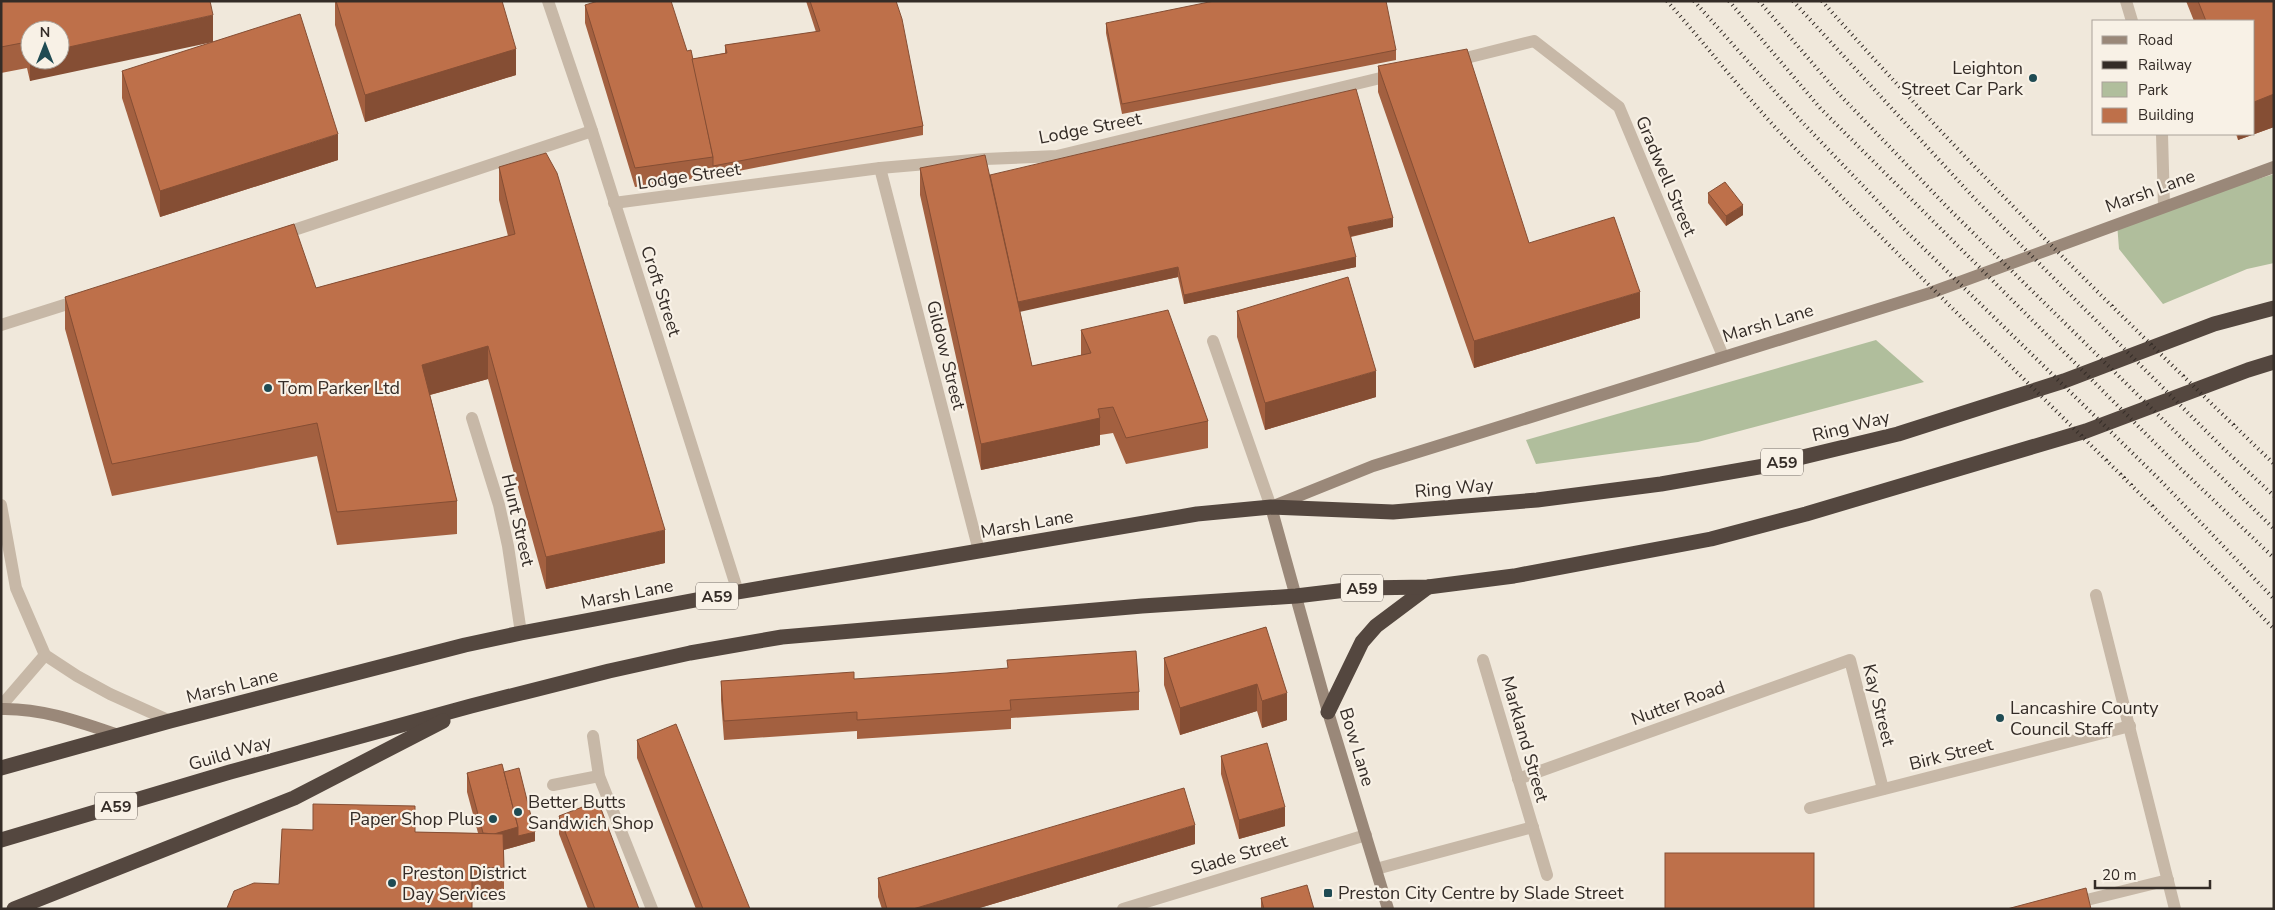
<svg xmlns="http://www.w3.org/2000/svg" width="2275" height="910" font-family="'Nunito Sans',sans-serif">
  <style>
    .green { fill: #b0be9c }
    .lines { fill: none; stroke-linecap: round; stroke-linejoin: round }
    .street { stroke: #c7b8a7; stroke-width: 12 }
    .secondary { stroke: #9a8879; stroke-width: 12 }
    .highway { stroke: #54473f; stroke-width: 15 }
    .rail { stroke: #342c27; stroke-width: 4; stroke-dasharray: 1 4; stroke-linecap: butt }
    .wall { fill: #a36040; fill-rule: evenodd }
    .shaded-wall { fill: #854e34 }
    .building { fill: #be704a; stroke: #854e34 }
    .poi-dot { fill: #1f4b53; stroke: #f8f1e6; stroke-width: 2 }
    .labels { text-anchor: middle; stroke-width: 4.5; stroke-linejoin: round; paint-order: stroke }
    .shield { fill: #f8f1e6; stroke: #6f6760; stroke-width: 1 }
    .shield-label { font-size: 16px; font-weight: bold; fill: #342c27 }
    .poi-label { font-size: 18px; fill: #342c27; stroke: #f8f1e6; text-anchor: start }
    .street-label { font-size: 18px; fill: #342c27; stroke: #f8f1e6 }
  </style>
  <rect width="100%" height="100%" fill="#f0e8db"/>
  <g class="green">
    <path d="M2274,174V263L2247,269L2163,304L2119,249L2117,223Z"/>
    <path d="M1876,340L1924,382L1698,442L1536,464L1526,440Z"/>
  </g>
  <g class="lines">
    <g class="street">
      <path d="M548,1L592,131L738,592"/>
      <path d="M2126,1L2132,21"/>
      <path d="M1454,61L1534,41L1619,107L1723,356"/>
      <path d="M2162,134L2164,206"/>
      <path d="M880,168L979,551"/>
      <path d="M614,203L880,168L985,159L1057,156L1393,75"/>
      <path d="M279,235L592,131"/>
      <path d="M1,325L80,300"/>
      <path d="M1213,341L1271,507"/>
      <path d="M472,418L499,505L508,546L521,633"/>
      <path d="M1,505L16,588L45,655L77,676L110,694L170,721"/>
      <path d="M2096,595L2175,909"/>
      <path d="M1483,660L1547,875"/>
      <path d="M1,706L45,655"/>
      <path d="M593,736L599,776L652,909"/>
      <path d="M1518,779L1850,660L1883,789"/>
      <path d="M553,785L599,776"/>
      <path d="M1810,808L2130,726"/>
      <path d="M1376,869L1533,827"/>
      <path d="M1123,909L1366,835"/>
      <path d="M2050,909L2168,880"/>
    </g>
    <g class="secondary">
      <path d="M1,709C42,708 80,722 118,735"/>
      <path d="M1388,909L1328,712L1271,507L1373,466L1930,293L2274,167"/>
    </g>
    <g class="highway">
      <path d="M1328,712L1362,642L1376,626L1428,587"/>
      <path d="M1,768L170,721L465,645L521,633L738,592L1197,514L1271,507L1393,512L1537,500L1661,484L1770,465L1898,434L2064,381L2214,324L2274,308"/>
      <path d="M1,840L230,772L471,706L609,671L690,653L782,637L1142,606L1296,596L1363,588L1428,587L1514,576L1711,539L1806,514L2086,431L2248,370L2274,362"/>
      <path d="M14,909L294,798L443,721"/>
    </g>
    <g class="rail">
      <path d="M1667,1C1708,47 1745,96 1788,141C1946,307 2114,464 2274,629"/>
      <path d="M1694,1L1803,123L1908,233L2160,480L2274,599"/>
      <path d="M1729,1L1821,109L2182,470L2274,558"/>
      <path d="M1759,1L1839,94L1951,211L2274,529"/>
      <path d="M1793,1L1975,199L2223,448L2274,496"/>
      <path d="M1822,1C1965,163 2118,314 2274,464"/>
    </g>
  </g>
  <g class="wall">
    <path d="M1,1H210L30,81L27,68L1,73ZM30,30L60,60H30Z"/>
    <path d="M335,1H502L516,75L365,122L335,25Z"/>
    <path d="M806,1H896L923,126V135L713,176L635,187L585,23V5L687,51L692,59L725,53V45L816,32Z"/>
    <path d="M2186,1H2274V127L2238,140L2236,134H2254V21H2194Z"/>
    <path d="M1106,23L1396,50V60L1122,114L1106,33Z"/>
    <path d="M1378,66L1529,243L1640,318L1474,368L1378,92Z"/>
    <path d="M122,71L338,160L160,217L122,98Z"/>
    <path d="M499,167L665,563L546,589L488,379L430,395L457,501V534L337,545L317,456L112,496L65,329V297L316,288L508,236L499,200Z"/>
    <path d="M920,168L990,175L1393,227L1351,237L1356,267L1184,304L1178,277L1020,311L1032,366L1081,355V330L1208,421V448L1126,464L1113,433L1100,435V445L981,470L920,195Z"/>
    <path d="M1708,193L1743,215L1726,226L1708,203Z"/>
    <path d="M1237,311L1376,397L1265,430L1237,337Z"/>
    <path d="M1266,627L1287,720L1262,728L1257,711L1180,735L1164,685V658Z"/>
    <path d="M854,679L1139,692V710L1011,718V729L857,739V731L724,740L721,700V681Z"/>
    <path d="M637,740L750,909H696L637,758Z"/>
    <path d="M1221,756L1285,826L1239,839L1221,774Z"/>
    <path d="M504,772L535,841L504,850V900H472L279,884L415,832L478,833L467,792V773Z"/>
    <path d="M559,816L639,909H588L559,834Z"/>
    <path d="M1195,844L976,909H882L878,897V878Z"/>
    <path d="M1261,898L1314,909H1261Z"/>
  </g>
  <g class="shaded-wall">
    <path d="M213,15V42L30,81V60H60V49Z"/>
    <path d="M516,49V75L365,122V95Z"/>
    <path d="M2274,94V127L2238,140V134H2254V102Z"/>
    <path d="M338,134V160L160,217V191Z"/>
    <path d="M1743,205V215L1726,226V216Z"/>
    <path d="M1393,218V227L1348,237V227Z"/>
    <path d="M1356,257V267L1184,304V295Z"/>
    <path d="M1178,267V277L1015,313V303Z"/>
    <path d="M1640,292V318L1474,368V341Z"/>
    <path d="M488,346V379L422,397V365Z"/>
    <path d="M1376,371V397L1265,430V403Z"/>
    <path d="M1100,418V445L981,470V444Z"/>
    <path d="M665,530V563L546,589V557Z"/>
    <path d="M1257,684V711L1180,735V708Z"/>
    <path d="M1287,693V720L1262,728V701Z"/>
    <path d="M1285,807V826L1239,839V820Z"/>
    <path d="M1195,825V844L976,909H913Z"/>
    <path d="M518,827V846L484,855V836Z"/>
    <path d="M535,832V841L518,846V836Z"/>
  </g>
  <g class="building">
    <path d="M1,1H210L213,15L60,49V30H30V54L27,42L1,47Z"/>
    <path d="M336,1H502L516,49L365,95Z"/>
    <path d="M598,1H671L687,51L691,50L713,157L635,168L585,5Z"/>
    <path d="M810,1H896L902,19L923,126L713,166V157L692,59L727,53L725,45L820,31Z"/>
    <path d="M1214,1H1386L1396,50L1122,104L1106,23Z"/>
    <path d="M2198,1H2274V94L2254,102V21H2206Z"/>
    <path d="M300,14L338,134L160,191L122,71Z"/>
    <path d="M1467,49L1529,243L1614,217L1640,292L1474,341L1378,66Z"/>
    <path d="M1356,89L1393,218L1348,227L1356,257L1184,295L1178,267L1018,302L990,175Z"/>
    <path d="M546,153L557,173L665,530L546,557L488,346L422,365L457,501L337,512L317,423L112,464L65,297L294,224L316,288L515,234L499,167Z"/>
    <path d="M985,155L1032,366L1091,353L1081,330L1168,310L1208,421L1126,438L1113,407L1098,409L1100,418L981,444L920,168Z"/>
    <path d="M1725,182L1743,205L1726,216L1708,193Z"/>
    <path d="M1348,277L1376,371L1265,403L1237,311Z"/>
    <path d="M1266,627L1287,693L1262,701L1257,684L1180,708L1164,658Z"/>
    <path d="M1136,651L1139,692L1010,700L1011,710L857,720V712L724,721L721,681L854,672V679L947,673L1008,668L1007,660Z"/>
    <path d="M676,724L750,909H703L637,740Z"/>
    <path d="M1267,743L1285,807L1239,820L1221,756Z"/>
    <path d="M502,764L518,827L494,834L483,833L467,773Z"/>
    <path d="M519,768L535,832L518,836V827L504,772Z"/>
    <path d="M1184,788L1195,825L913,909H887L878,878Z"/>
    <path d="M598,801L639,909H595L559,816Z"/>
    <path d="M313,804L415,806V832L503,834L504,868L472,867V909H227V908L234,891L254,883L279,884L282,829L313,830Z"/>
    <rect x="1665" y="853" width="149" height="56"/>
    <path d="M1307,885L1314,909H1264L1261,898Z"/>
    <path d="M2086,888L2091,909H2007Z"/>
  </g>
  <g class="poi-dot">
    <circle cx="2033" cy="78" r="5"/>
    <circle cx="268" cy="388" r="5"/>
    <circle cx="2000" cy="718" r="5"/>
    <circle cx="518" cy="812" r="5"/>
    <circle cx="493" cy="819" r="5"/>
    <circle cx="392" cy="883" r="5"/>
    <rect x="1323" y="888" width="10" height="10" rx="2.5"/>
  </g>
  <g class="labels">
    <g class="shield">
      <rect x="1761" y="448.5" width="42" height="27" rx="4"/>
      <rect x="1341" y="574.5" width="42" height="27" rx="4"/>
      <rect x="696" y="582.5" width="42" height="27" rx="4"/>
      <rect x="95" y="792.5" width="42" height="27" rx="4"/>
    </g>
    <g class="shield-label">
      <text x="1782" y="468">A59</text>
      <text x="1362" y="594">A59</text>
      <text x="717" y="602">A59</text>
      <text x="116" y="812">A59</text>
    </g>
    <g class="poi-label">
      <text x="2023" y="74" text-anchor="end">Leighton<tspan x="2023" dy="21">Street Car Park</tspan></text>
      <text x="278" y="394">Tom Parker Ltd</text>
      <text x="2010" y="714">Lancashire County<tspan x="2010" dy="21">Council Staff</tspan></text>
      <text x="528" y="808">Better Butts<tspan x="528" dy="21">Sandwich Shop</tspan></text>
      <text x="483" y="825" text-anchor="end">Paper Shop Plus</text>
      <text x="402" y="879">Preston District<tspan x="402" dy="21">Day Services</tspan></text>
      <text x="1338" y="899">Preston City Centre by Slade Street</text>
    </g>
    <g class="street-label">
      <text transform="translate(1090 128) rotate(-11)" y="6">Lodge Street</text>
      <text transform="translate(689 176) rotate(-8)" y="6">Lodge Street</text>
      <text transform="translate(1666 176) rotate(67)" y="6">Gradwell Street</text>
      <text transform="translate(2150 191) rotate(-20)" y="6">Marsh Lane</text>
      <text transform="translate(661 291) rotate(72)" y="6">Croft Street</text>
      <text transform="translate(1768 323) rotate(-17)" y="6">Marsh Lane</text>
      <text transform="translate(946 355) rotate(76)" y="6">Gildow Street</text>
      <text transform="translate(1851 426) rotate(-14)" y="6">Ring Way</text>
      <text transform="translate(1454 488) rotate(-5)" y="6">Ring Way</text>
      <text transform="translate(518 520) rotate(77)" y="6">Hunt Street</text>
      <text transform="translate(1027 524) rotate(-10)" y="6">Marsh Lane</text>
      <text transform="translate(627 594) rotate(-11)" y="6">Marsh Lane</text>
      <text transform="translate(232 686) rotate(-14)" y="6">Marsh Lane</text>
      <text transform="translate(1678 703) rotate(-20)" y="6">Nutter Road</text>
      <text transform="translate(1879 705) rotate(76)" y="6">Kay Street</text>
      <text transform="translate(1525 739) rotate(74)" y="6">Markland Street</text>
      <text transform="translate(1357 747) rotate(73)" y="6">Bow Lane</text>
      <text transform="translate(230 753) rotate(-16)" y="6">Guild Way</text>
      <text transform="translate(1951 754) rotate(-14)" y="6">Birk Street</text>
      <text transform="translate(1239 855) rotate(-17)" y="6">Slade Street</text>
    </g>
  </g>
  <rect width="2275" height="910" fill="none" stroke="#342c27" stroke-width="5"/>
  <rect x="2092" y="20" width="162" height="115" fill="#f8f1e6" stroke="#aaa29a"/>
  <rect x="2102" y="36" width="25" height="8" fill="#9a8879" stroke="#aaa29a"/>
  <text x="2138" y="45" font-size="15" fill="#342c27">Road</text>
  <rect x="2102" y="61" width="25" height="8" fill="#342c27" stroke="#aaa29a"/>
  <text x="2138" y="70" font-size="15" fill="#342c27">Railway</text>
  <rect x="2102" y="82" width="25" height="15" fill="#b0be9c" stroke="#aaa29a"/>
  <text x="2138" y="95" font-size="15" fill="#342c27">Park</text>
  <rect x="2102" y="108" width="25" height="15" fill="#be704a" stroke="#aaa29a"/>
  <text x="2138" y="120" font-size="15" fill="#342c27">Building</text>
  <g transform="translate(45 45)"><circle r="24" fill="#f8f1e6" stroke="#aaa29a"/>
  <path d="M0-4L9 19L0 12L-9 19Z" fill="#1f4b53"/>
  <text y="-8" font-size="14" font-weight="bold" text-anchor="middle" fill="#342c27">N</text>
  </g>
  <path d="M2095 880v8h115v-8" fill="none" stroke="#342c27" stroke-width="2.5"/>
  <text x="2102" y="880" font-size="15" fill="#342c27" stroke="#f8f1e6" stroke-width="4" paint-order="stroke">20 m</text>
</svg>
